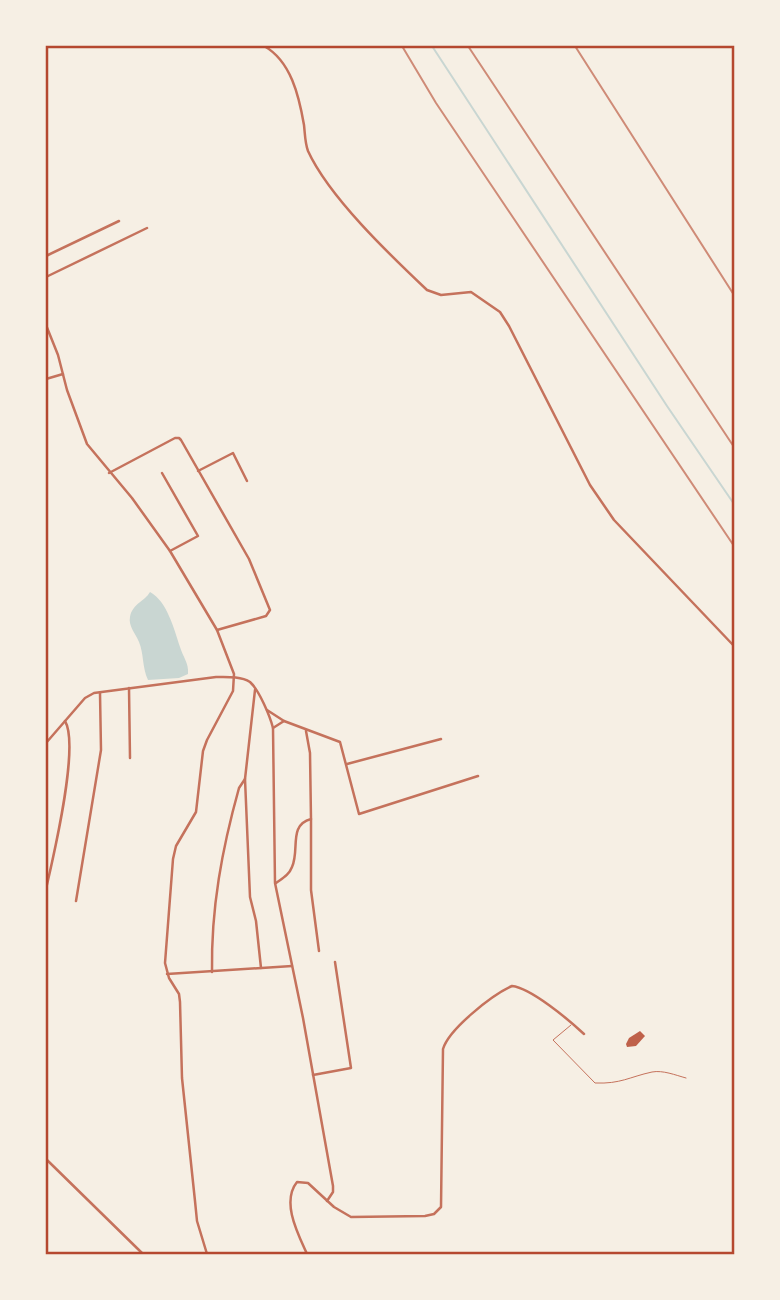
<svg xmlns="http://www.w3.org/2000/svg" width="780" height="1300" font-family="Overpass,sans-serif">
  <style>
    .water { fill: #c9d6d2 }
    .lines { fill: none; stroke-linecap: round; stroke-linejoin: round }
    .stream { stroke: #c9d6d2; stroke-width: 2 }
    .building { fill: #bf614a }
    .service { stroke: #c5725c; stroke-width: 1 }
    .minor { stroke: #c5725c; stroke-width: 2.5 }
    .tertiary { stroke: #c5725c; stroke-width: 2.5 }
    .rail { stroke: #cf8b77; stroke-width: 2 }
    .neatline { fill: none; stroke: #b5482f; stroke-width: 2.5 }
  </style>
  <rect width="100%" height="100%" fill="#f6efe4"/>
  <path class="water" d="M150,592C167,601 174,629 180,647C183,657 189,663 188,674L179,678L148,680C142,667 144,654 139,642C136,634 128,626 130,617C132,604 145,601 150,592Z"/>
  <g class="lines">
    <path class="stream" d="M432,46L667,406L734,504"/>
  </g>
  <path class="building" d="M640,1031L645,1036L636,1046L627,1047L626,1044L629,1038Z"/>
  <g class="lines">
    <path class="service" d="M571,1025L553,1040L595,1083C621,1084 629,1077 652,1072C663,1070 675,1075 686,1078"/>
    <g class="minor">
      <path d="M264,46C291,61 299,96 304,125C305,134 305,143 308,151C329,197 390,255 427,290L441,295L471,292L500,312L509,326L590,485L614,520L734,646"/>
      <path d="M46,256L119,221"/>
      <path d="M46,277L147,228"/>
      <path d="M46,379L63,374"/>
      <path d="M198,471L233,453L247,481"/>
      <path d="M109,473L175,438H179L181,440L249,559L270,610L266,616L217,630"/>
      <path d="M162,473L198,536L170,551"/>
      <path d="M129,688L130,758"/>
      <path d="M255,690L245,779L250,897L256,921L261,968"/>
      <path d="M267,710L284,721L340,742L359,814L478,776"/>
      <path d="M273,728L284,721"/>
      <path d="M46,743L85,698L94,693L216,677C226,677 241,676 250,682C259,690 270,716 273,728L275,883L303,1018L333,1186V1192L327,1201"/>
      <path d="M347,764L441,739"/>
      <path d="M311,819V890L319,951"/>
      <path d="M276,883C283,878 289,875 292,867C300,850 288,825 311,819L310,753L306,731"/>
      <path d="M46,889C53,858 80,746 65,721"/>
      <path d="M76,901L101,750L100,693"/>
      <path d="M212,972C211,908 222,849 239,788L245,779"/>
      <path d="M167,974L292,966"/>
      <path d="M313,1075L351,1068L335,962"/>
      <path d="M46,1159L143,1254"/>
      <path d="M307,1254C298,1234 281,1202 297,1182L308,1183L334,1207L351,1217L425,1216L434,1214L441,1207L443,1049C449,1029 492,995 512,986C531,988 569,1020 584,1034"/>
    </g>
    <path class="tertiary" d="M46,325L58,355L67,390L87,444L132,498L170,551L217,630L234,674L233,691L207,740L203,751L196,812L176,846L173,859L165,963L169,978L179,994L180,1002L182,1078L195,1201L197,1221L207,1254"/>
    <g class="rail">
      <path d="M402,46L436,103L734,546"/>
      <path d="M468,46L734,447"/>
      <path d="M575,46L734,295"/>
    </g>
  </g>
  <rect width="780" height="1300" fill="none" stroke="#f6efe4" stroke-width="94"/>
  <rect x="47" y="47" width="686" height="1206" class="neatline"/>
</svg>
